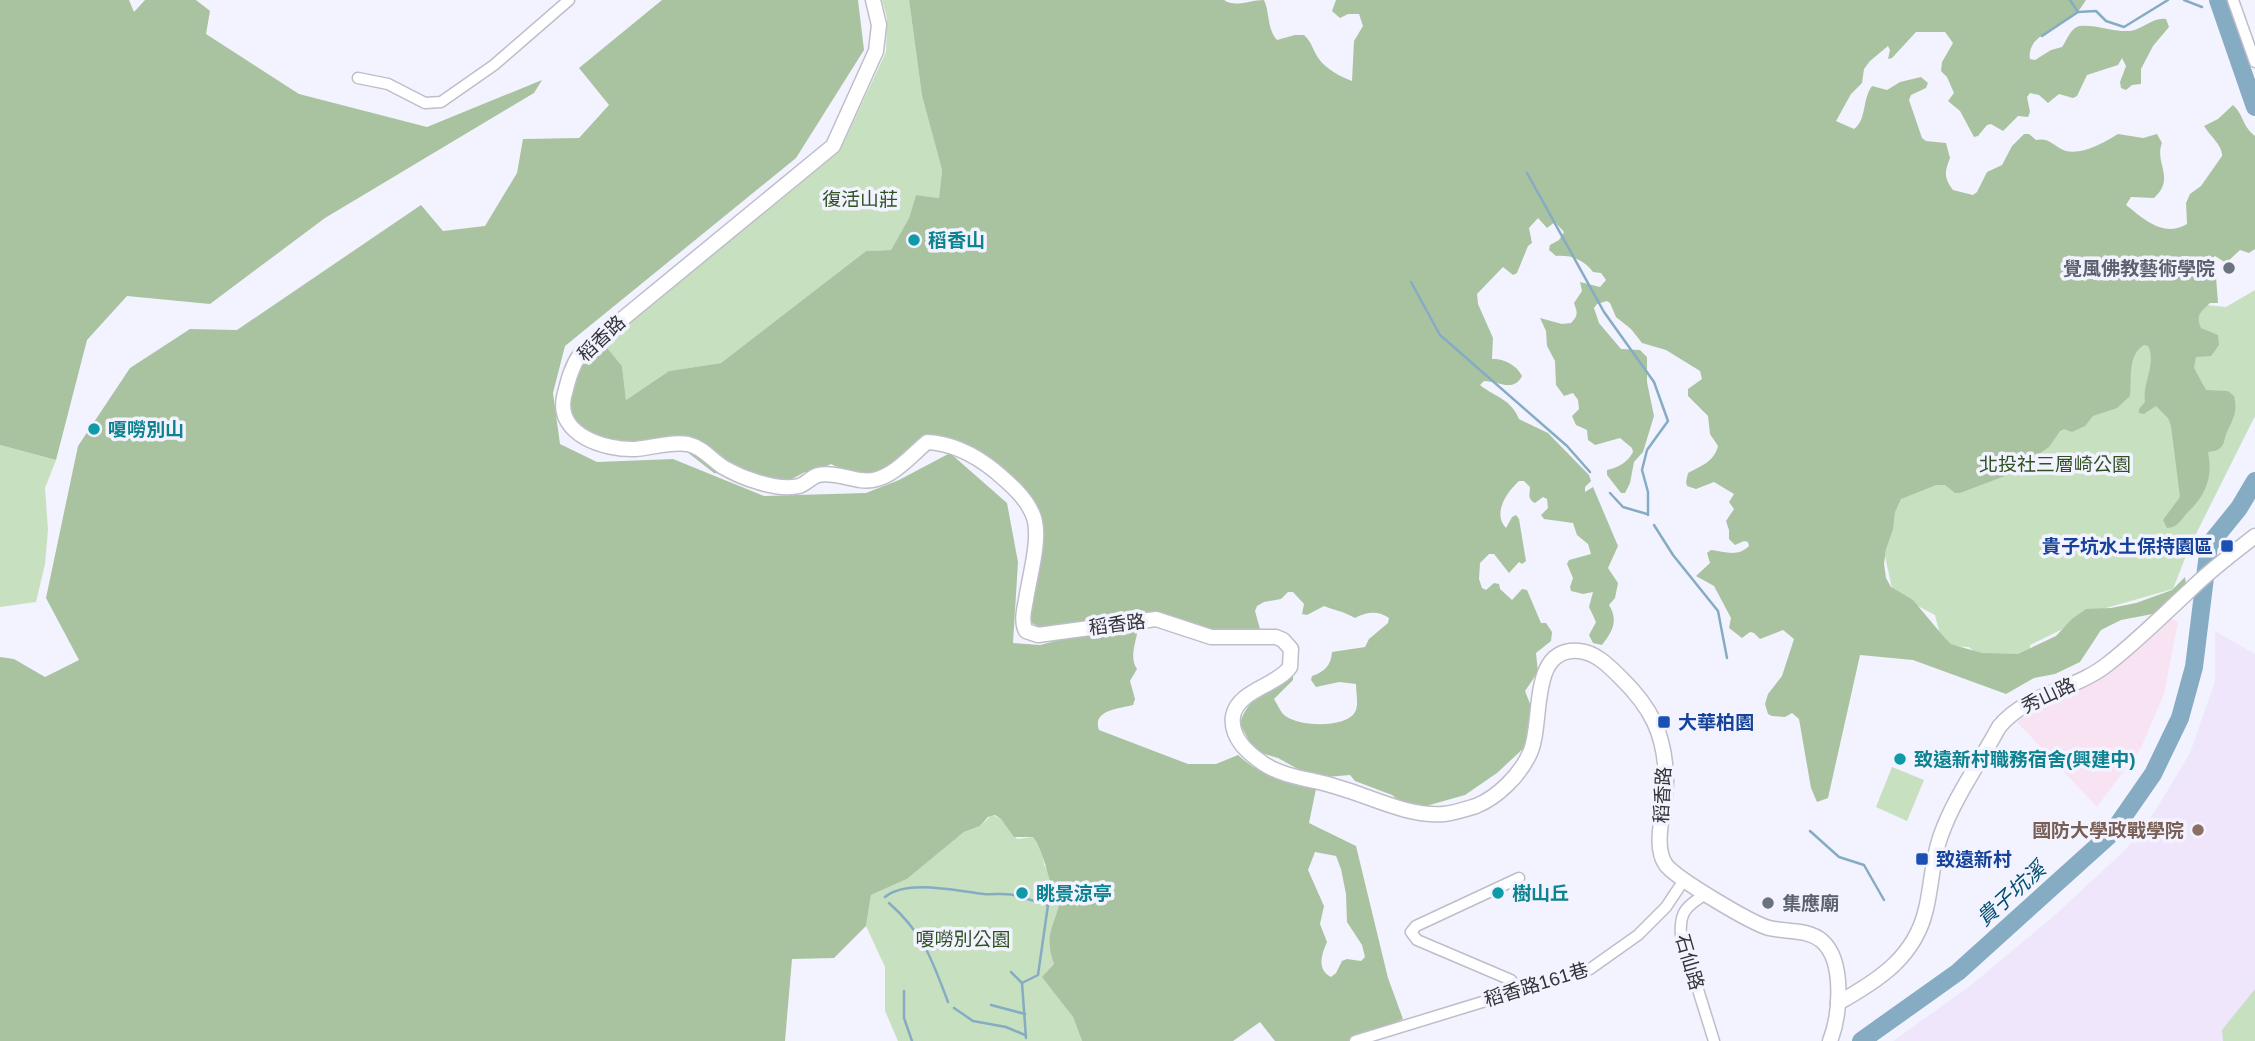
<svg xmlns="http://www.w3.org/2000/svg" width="2255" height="1041" font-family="Helvetica,'Noto Sans TC',sans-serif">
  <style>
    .industrial { fill: #f8e3f2 }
    .education { fill: #f0e6fb }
    .green { fill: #c7e0bf }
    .forest { fill: #a9c3a1; fill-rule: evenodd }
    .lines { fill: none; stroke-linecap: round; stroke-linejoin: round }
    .stream { stroke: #86acc4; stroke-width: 2.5 }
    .river { stroke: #86acc4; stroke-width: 18 }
    .minor-casing { stroke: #bebec9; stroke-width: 13 }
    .tertiary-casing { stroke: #bebec9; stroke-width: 17 }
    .minor { stroke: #fff; stroke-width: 10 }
    .tertiary { stroke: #fff; stroke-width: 14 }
    .culture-dot { fill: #0f9aa8; stroke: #f3f3ff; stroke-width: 2.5 }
    .worship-dot { fill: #6b7280; stroke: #f3f3ff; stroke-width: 2.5 }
    .transit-dot { fill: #1a4fb4; stroke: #f3f3ff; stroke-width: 2.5 }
    .education-dot { fill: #8d6e63; stroke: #f3f3ff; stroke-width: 2.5 }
    .labels { text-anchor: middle; stroke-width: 7; stroke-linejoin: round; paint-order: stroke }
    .park-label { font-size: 19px; fill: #2f5222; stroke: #f3f3ff }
    .culture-label { font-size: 19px; font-weight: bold; fill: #0d838f; stroke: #f3f3ff; text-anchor: start }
    .worship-label { font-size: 19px; font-weight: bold; fill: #5b616d; stroke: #f3f3ff; text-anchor: end }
    .street-label { font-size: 19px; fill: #343438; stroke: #f3f3ff }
    .transit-label { font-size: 19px; font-weight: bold; fill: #164399; stroke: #f3f3ff; text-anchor: start }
    .education-label { font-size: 19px; font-weight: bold; fill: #785e54; stroke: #f3f3ff; text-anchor: end }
    .water-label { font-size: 21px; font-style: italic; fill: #034e6f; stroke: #f3f3ff }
  </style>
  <rect width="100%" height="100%" fill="#f3f3ff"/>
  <path class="industrial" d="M2172,619L2178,622L2164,694L2141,748L2097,807L2017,722L2040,707L2111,672Z"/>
  <path class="education" d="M2215,631L2255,654V1041H1893L1971,985L2056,914L2125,850L2155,811L2190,753L2215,681Z"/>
  <g class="green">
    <path d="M882,0H909L922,96L942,170L939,198L916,195L909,218L891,250L866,251L721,363L669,371L626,400L622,366L604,344L842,146L886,52L887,18Z"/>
    <path d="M2255,290V416L2189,548L2173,589L2106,608L2030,645L2029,666L1993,670L1969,647L1943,646L1935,615L1893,593L1885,556L1890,514L1885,304L2188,303L2226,307Z"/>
    <path d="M0,445L56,460L45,488L48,530L45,564L36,602L0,607Z"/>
    <path d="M1892,767L1924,780L1907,821L1876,807Z"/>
    <path d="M992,815L1001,819L1017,839L1033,837L1043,854L1044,865L1063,891C1059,916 1045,939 1054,964L1043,977L1073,1017L1082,1041H898L885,1011V967L866,926L871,895L907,879L964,832L980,826Z"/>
    <path d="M2255,989V1041H2223L2222,1030Z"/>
  </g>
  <g class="forest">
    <path d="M0,0H129L134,12L145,0H196L210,11L206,34L299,94L427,127L542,80L534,93L325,218L210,304L127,296L87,340L56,460L0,445Z"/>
    <path d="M662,0H858L864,50L796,158L565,346L553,393L560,444L597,462L673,459L764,496L866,493L899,480L950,453L1007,503L1018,562L1013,643L1040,645L1071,637L1108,635L1138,629C1136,642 1129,658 1137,669L1130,681L1135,699L1133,705C1118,709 1092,710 1099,730L1188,764H1216L1238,755C1261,776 1286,783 1316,789L1309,823L1356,846L1388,978L1403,1019L1353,1041H1275L1260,1022L1233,1041H1082L1073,1017L1042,977L1054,964C1042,931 1058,923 1062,891L1053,889C1046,871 1044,852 1033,837H1014L1001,819L995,815L988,817L980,826L964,832L907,879L871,895L866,926L834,958L792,959L785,1041H0V657L14,659L45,677L79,660L46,598L78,446L130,368L190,329L237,330L421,205L443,231L485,226L517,173L523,139L579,138L609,105L579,68ZM1315,852L1336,856L1341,869L1346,894L1347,922L1362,945L1365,957L1361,961L1347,959L1342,961L1336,973L1331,977C1316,969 1322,954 1327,942L1320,924L1324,906L1308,870Z"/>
    <path d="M909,0H1224C1235,8 1250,0 1264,0C1270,13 1267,29 1277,40L1295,35H1304C1312,42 1313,51 1319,59C1326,69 1341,77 1352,81L1354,41L1363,26L1359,14H1348L1340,18L1332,11L1336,0H2086C2083,5 2077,14 2072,17C2057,28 2026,37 2030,59L2035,60L2051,50L2062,47C2067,40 2070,29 2079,26C2096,24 2112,32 2130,31C2144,29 2152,17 2166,19L2169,27L2153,46L2141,69V84L2132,85L2126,90L2121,88L2120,82L2126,66L2122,58L2118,65L2087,75L2077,96L2073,98L2059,94L2048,103L2039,95L2030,93L2027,97L2030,112L2028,117L2018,116L2003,131L1991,124L1987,125L1978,136L1974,137L1960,111L1948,101L1954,93L1947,77L1941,71L1942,62L1953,43L1945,32H1916L1892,58L1888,59L1890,50L1888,46L1870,61L1864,69L1862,83L1851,94L1836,121L1854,129C1867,120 1862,99 1872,86L1887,90L1900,82L1921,77L1928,83L1926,88L1911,95L1909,100L1922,138L1926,141L1946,143L1950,158C1945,171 1943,177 1953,190L1973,195L1977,192L1987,172L2002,165L2012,146L2024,134H2029L2036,140C2050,137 2054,147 2066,151C2083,155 2105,142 2118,134L2143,138L2157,134L2162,143C2154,163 2176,178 2154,198L2131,197L2126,205C2144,219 2163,238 2187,224L2186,203L2190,194L2201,186L2222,156C2223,146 2210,136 2204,126L2218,119L2233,105C2244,115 2242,126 2255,136V249L2249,253L2240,250L2226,263L2215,256L2208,261L2209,270L2216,276L2218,303H2210C2201,312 2195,315 2201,328L2218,335L2219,345L2211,356L2196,357L2194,368L2206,390L2228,391L2234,396C2238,412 2233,419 2226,434C2224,439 2225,445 2219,449C2216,451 2212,451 2208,452C2213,477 2206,495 2188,512C2181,519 2178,528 2167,528L2163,520L2180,497L2171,426L2168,418L2156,406L2144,414L2139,413V409L2145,402C2142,383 2157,363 2148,346L2144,345C2127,355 2132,380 2130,396L2117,408L2093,416L2085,426L2072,432L2064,429L2060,431L2049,447L2010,474L1960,493H1955L1945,485H1936L1901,499L1895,512L1893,529L1886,549L1884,564L1886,578L1891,587L1913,600L1944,637L1951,644L1957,646L1982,653L2018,654L2056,636L2072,619L2086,609L2111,608L2136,603L2172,590L2185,577L2186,584L2158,613L2121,620L2101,630L2080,662L2055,674L2034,678L2006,694L1913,660L1860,655L1828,798L1817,802L1811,788L1799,719L1792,713L1785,717L1772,716L1768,714L1765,704L1768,694L1782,676L1794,639L1783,630L1760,639L1754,633L1750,632L1742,638L1729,628L1731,618L1714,586L1696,576L1710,563L1707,553L1711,550C1724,551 1737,558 1749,546L1748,542L1744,541L1735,545L1729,539V530L1726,521L1734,509L1729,502L1734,494L1714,482L1696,489L1687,486L1686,482L1688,473C1701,466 1714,462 1718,446L1710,434L1708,416L1688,396V389L1702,379L1700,371L1666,350L1642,343L1631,329L1616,317L1610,303L1607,301L1597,304L1594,308L1599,323L1621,349L1640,350L1647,357V382L1654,416L1643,452L1634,462L1630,483L1625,493H1621L1607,475V470C1618,468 1628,462 1633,452L1632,448L1620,438L1595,445L1588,440L1587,430L1576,425L1572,416L1579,409L1578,400L1573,393L1564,396L1556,385L1555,361L1547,346L1546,331L1540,318L1562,324L1571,323C1579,315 1577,312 1574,303L1582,291L1580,282L1600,287L1606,280L1601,273L1593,272C1583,259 1571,255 1556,256L1549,250L1550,245L1559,240L1564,232L1555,222L1547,228L1538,218L1529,228L1532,243L1528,246L1517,273L1513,275L1503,267L1477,294L1478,304L1493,338L1492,359C1503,358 1517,365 1522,376C1513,393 1499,381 1484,381L1480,385C1495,397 1511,399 1519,419L1548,433L1589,475L1591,481L1585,487V492L1593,487L1618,546L1608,568L1618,583L1615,598L1609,605C1619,621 1612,632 1602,645L1593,643L1589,635L1596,622L1589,607L1593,592L1583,594L1571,591L1570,587L1573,578L1567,564L1569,560L1591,554L1588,544L1577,535L1573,523L1544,519L1541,515L1548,508L1547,499L1543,497L1535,503C1527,499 1530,494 1530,487L1524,481H1519C1507,492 1492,513 1506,528L1512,517L1516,515L1519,519L1526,561L1522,564L1519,562L1509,573L1494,554H1489L1480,563L1479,579L1482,588L1486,590L1494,583L1499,584L1500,589L1512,600L1522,589L1527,590L1541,623H1546L1552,632L1551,641L1536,653L1538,672L1525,691L1534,714L1526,746L1497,773L1465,795L1426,806L1415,804L1406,806L1392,795L1355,781L1350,775L1314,778L1278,758L1261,753L1253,748L1240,724C1245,701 1271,686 1289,672L1293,675V680L1274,699C1277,704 1280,710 1283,714C1295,727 1346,729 1355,712C1359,705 1356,693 1356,684L1339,682L1316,687L1311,680L1312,676C1324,672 1331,666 1332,652L1365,647L1369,639L1388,623L1389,618C1378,610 1366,612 1355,618C1345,612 1334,610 1324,606L1307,615L1302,614L1304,604L1293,592H1288L1281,599L1264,602L1257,606L1255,611L1260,629C1237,636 1206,632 1185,624L1042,629L1030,622L1037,530L1023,491L996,463L944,438L891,472L844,480L839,468L831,464L814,472H805L788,481L728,475L714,473L682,448L585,439L568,408L577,364L583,352L604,344L622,366L626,400L669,371L721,363L866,251L891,250L909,218L916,195L939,198L942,170L922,96Z"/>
  </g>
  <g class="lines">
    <g class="stream">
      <path d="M2070,0L2078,12"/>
      <path d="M2184,0L2202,7"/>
      <path d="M2217,13L2222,14"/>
      <path d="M2042,36L2078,12L2096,11L2106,21L2124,27L2168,0"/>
      <path d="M1527,173L1604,312L1654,382L1668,421L1647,450L1642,470L1648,492V515"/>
      <path d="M1411,282L1440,335L1567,446L1590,472"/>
      <path d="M1610,493L1623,507L1647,514"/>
      <path d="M1654,525L1673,555L1718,611L1727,658"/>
      <path d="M1810,831L1839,857L1864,865L1884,900"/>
      <path d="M885,897C907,879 957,891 984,894C996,895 1006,892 1018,896"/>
      <path d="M1024,898L1048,905L1038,975L1022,983L1026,1038"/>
      <path d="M889,903C924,934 932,960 948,1002"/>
      <path d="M1011,972L1022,983"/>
      <path d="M904,991V1018L912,1041"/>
      <path d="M991,1005L1025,1014"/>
      <path d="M954,1008L973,1021L1006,1027L1025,1035"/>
    </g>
    <g class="river">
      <path d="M2218,0L2255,107"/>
      <path d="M1861,1041L1958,972L2112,833L2153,774L2180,718L2194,667L2209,545L2239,508L2255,481"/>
    </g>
    <defs>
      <g id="minor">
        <path d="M2233,0L2255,62"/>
        <path d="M358,78L388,84L425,103L441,102L494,65L569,0"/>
        <path d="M1707,893C1687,906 1679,911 1681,935L1714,1041"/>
        <path d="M1518,990L1511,980L1417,940L1411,932L1416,926L1519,878"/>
        <path d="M1355,1041L1590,969L1638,935L1666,907L1684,880"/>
      </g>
      <g id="tertiary">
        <path d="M873,0L879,25L876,51L833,146L581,353C571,367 568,381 564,397C556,435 605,450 635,449C652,448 670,441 688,444C702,447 711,459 723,467C732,472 742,477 752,480C766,485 785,489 799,486C806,484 811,477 818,475C831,472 847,478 860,480C887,485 908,458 927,442C953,443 975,455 995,471C1009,483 1026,497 1033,515C1042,536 1029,578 1026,600C1024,611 1021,621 1026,631L1038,635L1156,619L1211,637H1276L1283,640L1291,649L1290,667C1277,686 1238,690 1233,716C1230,738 1248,753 1264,764C1285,778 1314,779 1337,787C1370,796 1408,817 1444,814C1454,813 1466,809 1476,806C1498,797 1520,775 1530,753C1544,722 1528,647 1579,651C1595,652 1609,666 1620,677C1651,707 1665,734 1666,779C1667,803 1651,845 1666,865C1677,879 1751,923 1769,928C1786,932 1808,929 1822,941C1845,961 1840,1016 1830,1041"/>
        <path d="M1838,1003C1879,980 1915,957 1926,909C1932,884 1932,859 1941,835C1954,798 1980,762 1999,727C2028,692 2075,691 2109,663C2137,641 2163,615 2189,591C2209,571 2233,553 2255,536"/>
      </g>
    </defs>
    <use href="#minor" class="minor-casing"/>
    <use href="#tertiary" class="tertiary-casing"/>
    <use href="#minor" class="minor"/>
    <use href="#tertiary" class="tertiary"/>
  </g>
  <g class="culture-dot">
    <circle cx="914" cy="240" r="7"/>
    <circle cx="94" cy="429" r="7"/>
    <circle cx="1900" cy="759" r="7"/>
    <circle cx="1022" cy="893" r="7"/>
    <circle cx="1498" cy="893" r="7"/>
  </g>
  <g class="worship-dot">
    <circle cx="2229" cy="268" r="7"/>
    <circle cx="1768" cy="903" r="7"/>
  </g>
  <g class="transit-dot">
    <rect x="2220" y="539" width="14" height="14" rx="3.5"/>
    <rect x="1657" y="715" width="14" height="14" rx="3.5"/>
    <rect x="1915" y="852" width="14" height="14" rx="3.5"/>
  </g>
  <circle class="education-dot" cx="2198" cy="830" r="7"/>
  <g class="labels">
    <g class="park-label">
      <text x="860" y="206">復活山莊</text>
      <text x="2055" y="471">北投社三層崎公園</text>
      <text x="963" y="946">嗄嘮別公園</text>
    </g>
    <g class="culture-label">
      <text x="928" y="247">稻香山</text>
      <text x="108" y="436">嗄嘮別山</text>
      <text x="1914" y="766">致遠新村職務宿舍(興建中)</text>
      <text x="1036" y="900">眺景涼亭</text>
      <text x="1512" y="900">樹山丘</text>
    </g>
    <g class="worship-label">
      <text x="2215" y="275">覺風佛教藝術學院</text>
      <text x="1782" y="910" text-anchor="start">集應廟</text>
    </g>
    <g class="street-label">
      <text transform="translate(601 338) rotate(-43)" y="7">稻香路</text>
      <text transform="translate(1117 624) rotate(-7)" y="7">稻香路</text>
      <text transform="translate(2048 695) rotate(-25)" y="7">秀山路</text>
      <text transform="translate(1662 795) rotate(-87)" y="7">稻香路</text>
      <text transform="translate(1690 962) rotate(74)" y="7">石仙路</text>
      <text transform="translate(1536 984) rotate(-17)" y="7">稻香路161巷</text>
    </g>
    <g class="transit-label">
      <text x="2213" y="553" text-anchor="end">貴子坑水土保持園區</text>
      <text x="1678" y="729">大華柏園</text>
      <text x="1936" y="866">致遠新村</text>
    </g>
    <g class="education-label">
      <text x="2184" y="837">國防大學政戰學院</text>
    </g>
    <g class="water-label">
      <text transform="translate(2011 894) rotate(-42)" y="7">貴子坑溪</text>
    </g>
  </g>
</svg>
